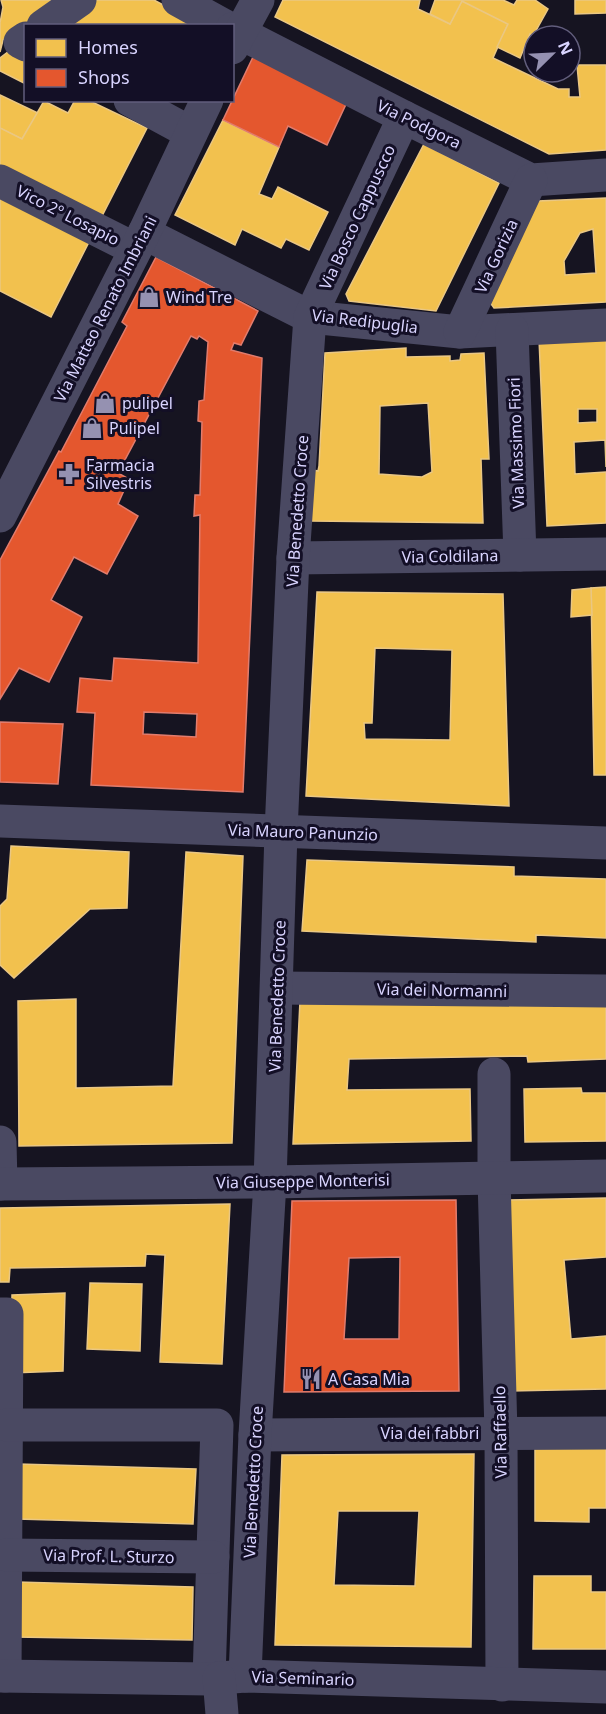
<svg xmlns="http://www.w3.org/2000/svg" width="606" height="1714" font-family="'Noto Sans',sans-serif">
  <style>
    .homes { fill: #f2c14e; stroke: #eac783; stroke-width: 1.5; fill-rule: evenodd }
    .shops { fill: #e4572e; stroke: #e17c6d; stroke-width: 1.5; fill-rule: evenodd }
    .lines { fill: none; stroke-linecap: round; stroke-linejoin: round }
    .minor { stroke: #4a4962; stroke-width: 33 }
    .labels { text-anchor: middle; stroke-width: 6; stroke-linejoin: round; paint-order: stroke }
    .street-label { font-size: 16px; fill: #d9d4ff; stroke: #130f26 }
    .poi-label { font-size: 16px; fill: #d9d4ff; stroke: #130f26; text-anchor: start }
  </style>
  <rect width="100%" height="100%" fill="#161421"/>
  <g class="homes">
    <path d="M1,0H60L3,40L0,52V23L3,7Z"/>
    <path d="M95,0H154L199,24L198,26H60Z"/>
    <path d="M283,0H420L418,9L450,24L462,1L508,24L493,58L558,89H569V97H580L577,65H606V150L549,154L275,17Z"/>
    <path d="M435,0H503L514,5L517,0H535L548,9L533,36L530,34L520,58L497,47L508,24L462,1L450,24L430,14Z"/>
    <path d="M575,0H606V13L575,14Z"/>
    <path d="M13,48L26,54L24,83L0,71V58Z"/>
    <path d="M0,95L38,113L22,139L0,128Z"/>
    <path d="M75,100H88L147,128L101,218L0,168V128L22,139L44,101L68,113Z"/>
    <path d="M223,120L279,147L259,194L272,199L278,187L328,212L309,250L286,239L281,248L242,229L235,245L175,215Z"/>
    <path d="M424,144L499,183L436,311L349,301L346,294Z"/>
    <path d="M0,196L90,240L51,317L0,291Z"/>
    <path d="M606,198V302L494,308L489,301L538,201ZM593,229L596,273L565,275L564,261L580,233Z"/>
    <path d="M606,336V467L605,440L574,442L575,474L606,472V523L547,526L539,339ZM578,409H597V422L578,423Z"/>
    <path d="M406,348V357L450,356V361L460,360L461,354L484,353L489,459H481L483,523L311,521L313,470L318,471L319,466L325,353ZM428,403L432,472L422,477L379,474L380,406Z"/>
    <path d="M606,587V775H594L591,588Z"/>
    <path d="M591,588L592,615L571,617L572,590Z"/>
    <path d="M317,592L503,594L509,806L306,796ZM375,648L452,650L450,740L365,739L364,723H372Z"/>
    <path d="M11,846L129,852L127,908L90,909L14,978L0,965V906L7,899Z"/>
    <path d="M186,852L243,856L232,1143L19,1146L18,1001L76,999V1088L173,1086Z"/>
    <path d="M307,860L514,867V876L606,879V938L536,935V942L302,931Z"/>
    <path d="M300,1001L606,1003V1059L528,1062L527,1056L349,1059L347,1090L470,1089L471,1141L293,1144Z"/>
    <path d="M581,1088L582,1093H606V1141L525,1142L524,1089Z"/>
    <path d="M606,1198V1257L564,1260L571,1339L606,1336V1389L511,1391L507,1200Z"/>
    <path d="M230,1204L222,1364L160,1362L165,1255L146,1254L145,1266L10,1268L9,1282H0V1208Z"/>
    <path d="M90,1283L142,1284L140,1351L87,1349Z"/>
    <path d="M65,1293L63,1371L11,1373L12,1295Z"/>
    <path d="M535,1448H606V1508H589V1522L535,1521Z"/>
    <path d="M474,1454L471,1647L275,1645L282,1455ZM338,1511H419L415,1586L334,1585Z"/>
    <path d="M18,1464L196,1469L193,1524L17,1519Z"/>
    <path d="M534,1576H591V1592H606V1649H533Z"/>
    <path d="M17,1582L193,1587L192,1640L15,1637Z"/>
  </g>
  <g class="shops">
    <path d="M253,57L347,102L327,145L288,126L279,147L223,120Z"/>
    <path d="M156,257L258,311L241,345L234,343L231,350L262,358L243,792L91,785L95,713L77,712L80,678L112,681L114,658L198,663L200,515L194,516L195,495H200L202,422L198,421L199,401L204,400L208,342L199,336L197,339L191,336L118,473L129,479L118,504L138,516L107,574L74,557L51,600L82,617L49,682L19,668L0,699V560L59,451L61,452L127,326L122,322ZM144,712L197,714L196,737L143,734Z"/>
    <path d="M0,722L63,724L58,784L0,782Z"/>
    <path d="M456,1200L459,1391L284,1392L292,1201ZM400,1257L399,1339H344L349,1258Z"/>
  </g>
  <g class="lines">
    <g class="minor">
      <path d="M178,0L225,26"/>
      <path d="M43,26L80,0"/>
      <path d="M232,29L404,117L531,180L606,175"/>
      <path d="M26,38L20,42L26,45"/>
      <path d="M232,48L258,0"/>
      <path d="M130,100L191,133"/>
      <path d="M0,181L135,249"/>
      <path d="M144,233L310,317L460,332L606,325"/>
      <path d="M512,330L520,555"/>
      <path d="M460,332L531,180"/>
      <path d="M0,516L144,233L207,100"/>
      <path d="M293,558L606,554"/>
      <path d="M0,821L606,843"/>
      <path d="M277,988L606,991"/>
      <path d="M494,1074V1178L501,1433L502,1685"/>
      <path d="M0,1142L1,1184"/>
      <path d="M0,1184L270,1182L606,1176"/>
      <path d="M0,1314H7L5,1676"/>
      <path d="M7,1425H217L209,1679"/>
      <path d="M255,1435L606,1433"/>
      <path d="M6,1555L213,1557"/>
      <path d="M0,1676L209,1679L245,1676L606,1687"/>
      <path d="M245,1676L255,1435L270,1182L281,832L293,558L310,317L404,117"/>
      <path d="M219,1678L222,1714"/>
    </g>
  </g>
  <defs>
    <symbol id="shop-bare" viewBox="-9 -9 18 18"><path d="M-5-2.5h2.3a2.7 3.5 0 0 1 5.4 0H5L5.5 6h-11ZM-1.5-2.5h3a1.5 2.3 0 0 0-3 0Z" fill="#9591b1" stroke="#130f26" stroke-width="2.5" paint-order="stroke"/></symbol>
    <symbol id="pharmacy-bare" viewBox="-9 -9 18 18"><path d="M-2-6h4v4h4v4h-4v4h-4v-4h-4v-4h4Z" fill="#9591b1" stroke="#130f26" stroke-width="2.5" paint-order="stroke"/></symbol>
    <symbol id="restaurant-bare" viewBox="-9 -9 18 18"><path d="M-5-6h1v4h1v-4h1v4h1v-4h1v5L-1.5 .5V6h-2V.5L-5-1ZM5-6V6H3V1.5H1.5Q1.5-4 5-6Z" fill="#9591b1" stroke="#130f26" stroke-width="2.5" paint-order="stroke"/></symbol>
  </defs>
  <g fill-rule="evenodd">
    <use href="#shop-bare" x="134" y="282" width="30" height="30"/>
    <use href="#shop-bare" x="90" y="388" width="30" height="30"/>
    <use href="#shop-bare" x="77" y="413" width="30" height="30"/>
    <use href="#pharmacy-bare" x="54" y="459" width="30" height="30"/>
    <use href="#restaurant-bare" x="296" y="1364" width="30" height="30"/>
  </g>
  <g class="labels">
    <g class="street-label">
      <text transform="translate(419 124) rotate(26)" y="6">Via Podgora</text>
      <text transform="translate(68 215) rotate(27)" y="6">Vico 2º Losapio</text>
      <text transform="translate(357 217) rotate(-65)" y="6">Via Bosco Cappuscco</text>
      <text transform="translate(496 256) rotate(-65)" y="6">Via Gorizia</text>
      <text transform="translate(105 309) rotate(-63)" y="6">Via Matteo Renato Imbriani</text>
      <text transform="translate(365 321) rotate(7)" y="6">Via Redipuglia</text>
      <text transform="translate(516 443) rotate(-92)" y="6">Via Massimo Fiori</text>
      <text transform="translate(297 511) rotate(-86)" y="6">Via Benedetto Croce</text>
      <text transform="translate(450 556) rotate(-1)" y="6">Via Coldilana</text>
      <text transform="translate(303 832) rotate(2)" y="6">Via Mauro Panunzio</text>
      <text transform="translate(442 990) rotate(1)" y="6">Via dei Normanni</text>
      <text transform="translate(277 996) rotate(-88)" y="6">Via Benedetto Croce</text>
      <text transform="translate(303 1181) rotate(-1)" y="6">Via Giuseppe Monterisi</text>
      <text transform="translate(500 1432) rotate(-91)" y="6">Via Raffaello</text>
      <text x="430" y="1439">Via dei fabbri</text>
      <text transform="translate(253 1482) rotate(-87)" y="6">Via Benedetto Croce</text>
      <text transform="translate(109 1556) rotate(1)" y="6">Via Prof. L. Sturzo</text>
      <text transform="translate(303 1678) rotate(2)" y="6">Via Seminario</text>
    </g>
    <g class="poi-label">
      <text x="166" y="303">Wind Tre</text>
      <text x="122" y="409">pulipel</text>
      <text x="109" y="434">Pulipel</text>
      <text x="86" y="471">Farmacia<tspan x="86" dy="18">Silvestris</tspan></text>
      <text x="328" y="1385">A Casa Mia</text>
    </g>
  </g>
  <rect x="24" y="24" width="210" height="78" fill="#130f26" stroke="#625e7d" stroke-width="1.5"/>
  <rect x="36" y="39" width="30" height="18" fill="#f2c14e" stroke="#625e7d" stroke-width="1.5"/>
  <text x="78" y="54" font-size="18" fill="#d9d4ff">Homes</text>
  <rect x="36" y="69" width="30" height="18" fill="#e4572e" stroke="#625e7d" stroke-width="1.5"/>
  <text x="78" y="84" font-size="18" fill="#d9d4ff">Shops</text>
  <g transform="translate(552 54) rotate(66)"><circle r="28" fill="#130f26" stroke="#625e7d" stroke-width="1.5"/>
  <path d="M0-4.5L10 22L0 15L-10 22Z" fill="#9591b1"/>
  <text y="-9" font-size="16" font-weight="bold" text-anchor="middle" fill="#d9d4ff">N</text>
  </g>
</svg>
